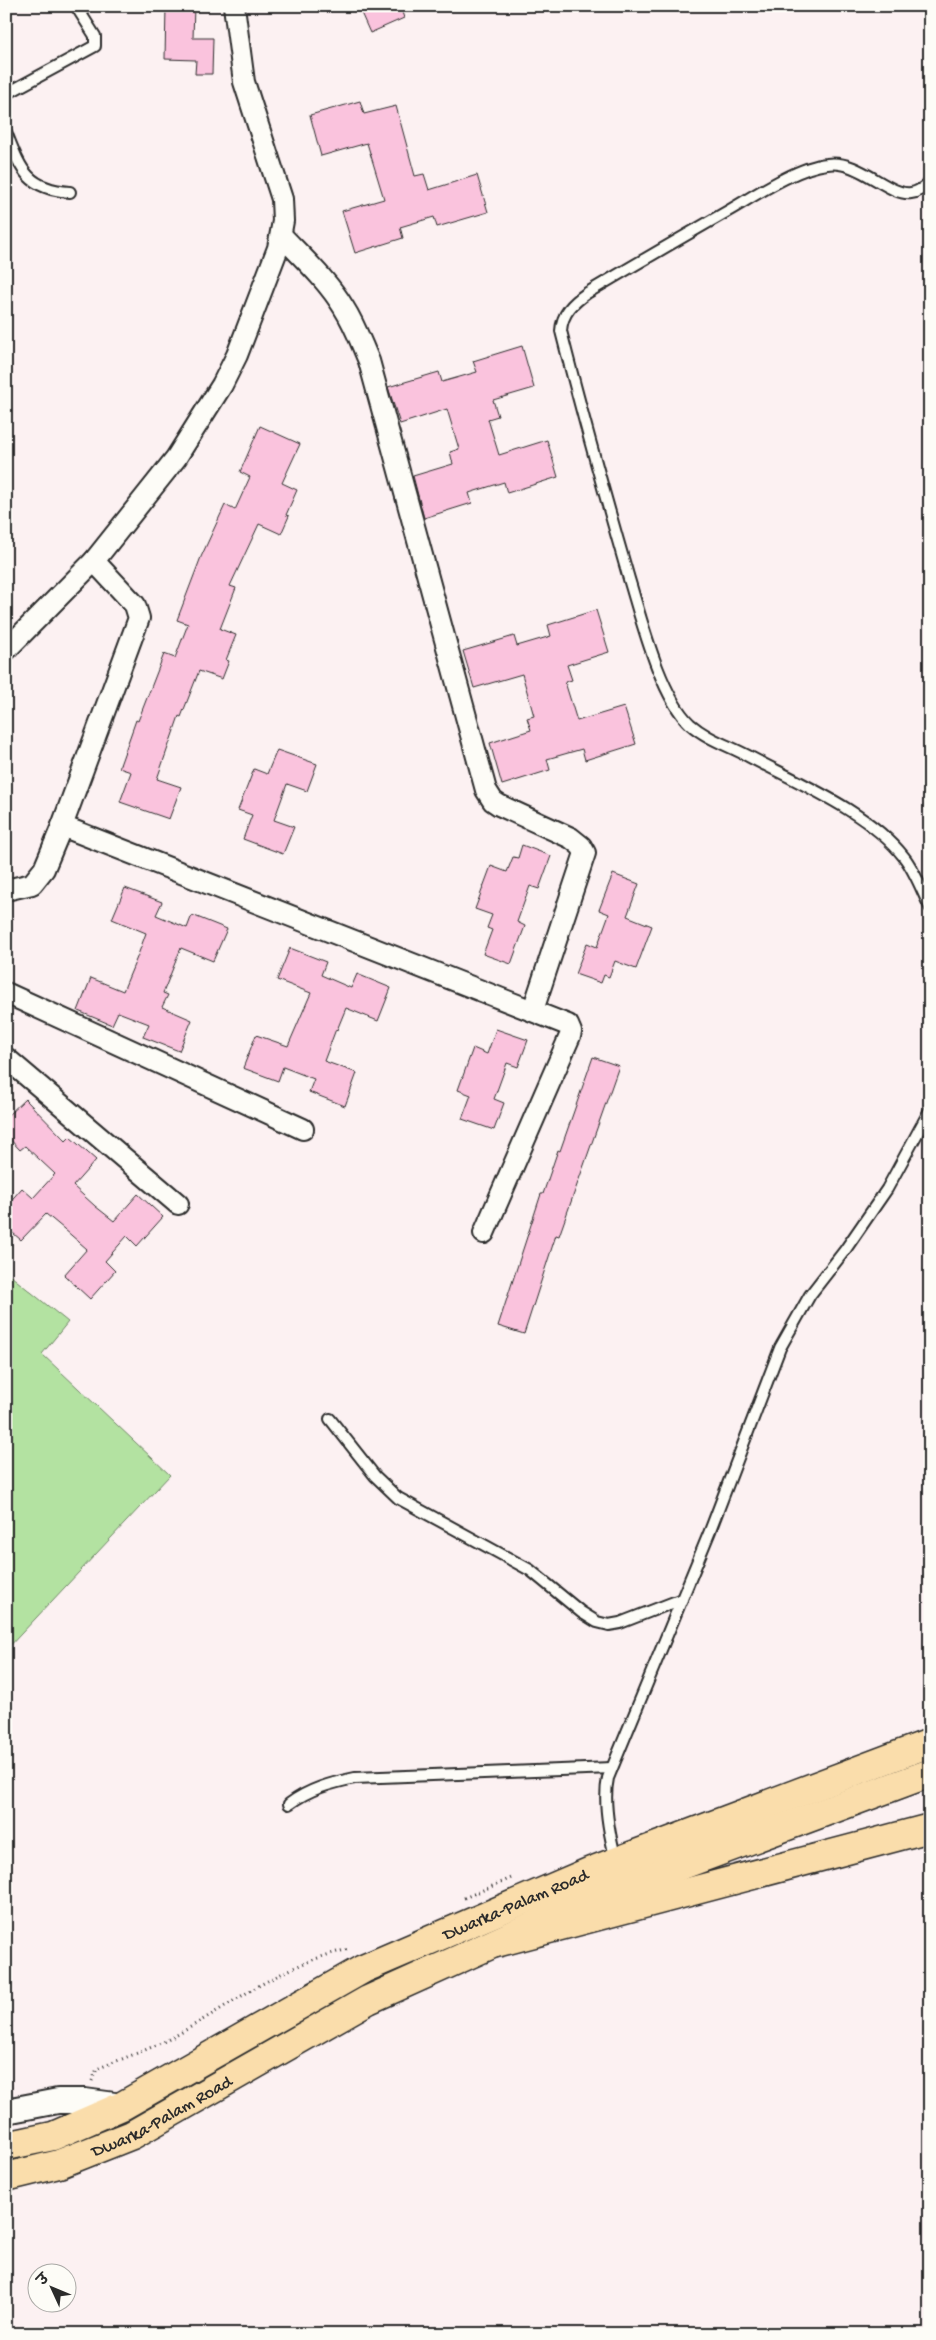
<svg xmlns="http://www.w3.org/2000/svg" width="936" height="2340" font-family="'Gochi Hand','Playpen Sans Deva',sans-serif">
  <style>
    .garden { fill: #b3e2a1; stroke: #6f8666 }
    .building { fill: #fac3dd; stroke: #2b2b2b }
    .lines { fill: none; stroke-linecap: round; stroke-linejoin: round }
    .service-casing { stroke: #2b2b2b; stroke-width: 14 }
    .minor-casing { stroke: #2b2b2b; stroke-width: 24 }
    .tertiary-casing { stroke: #2b2b2b; stroke-width: 28 }
    .primary-casing { stroke: #2b2b2b; stroke-width: 31 }
    .motorway-casing { stroke: #2b2b2b; stroke-width: 31 }
    .path { stroke: #2b2b2b; stroke-width: 3; stroke-dasharray: 1 4; stroke-linecap: butt }
    .service { stroke: #fdfcf7; stroke-width: 10 }
    .minor { stroke: #fdfcf7; stroke-width: 20 }
    .tertiary { stroke: #fdfcf7; stroke-width: 24 }
    .primary { stroke: #faddab; stroke-width: 28 }
    .motorway { stroke: #faddab; stroke-width: 28 }
    .labels { text-anchor: middle; stroke-width: 4.5; stroke-linejoin: round; paint-order: stroke }
    .street-label { font-size: 18px; fill: #2b2b2b; stroke: #fdfcf7 }
  </style>
  <rect width="100%" height="100%" fill="#fcf1f2"/>
  <filter id="ink" filterUnits="userSpaceOnUse"><feTurbulence type="fractalNoise" baseFrequency=".02" numOctaves="2"/><feDisplacementMap in="SourceGraphic" scale="10" xChannelSelector="R" yChannelSelector="G"/><feConvolveMatrix kernelMatrix="1 2 1 2 8 2 1 2 1" color-interpolation-filters="sRGB"/></filter>
  <g filter="url(#ink)">
    <path class="garden" d="M6,1272L68,1322L42,1354L170,1475L6,1650Z"/>
    <g class="building">
      <path d="M166,6H194L193,38H213L212,74H195L196,60L165,59Z"/>
      <path d="M358,6H400L404,18L370,33Z"/>
      <path d="M360,101L364,114L396,106L415,176L424,174L429,190L477,175L488,212L437,227L434,217L400,227L403,238L355,253L342,211L384,199L367,143L321,156L310,115Z"/>
      <path d="M522,346L534,388L493,400L498,416L488,419L499,455L547,440L558,477L507,493L504,482L469,493L472,503L424,518L413,476L453,464L450,452L459,449L447,409L400,424L388,387L439,372L442,382L477,372L473,361Z"/>
      <path d="M260,426L300,444L282,483L297,490L286,515L289,516L281,534L259,524L230,586L236,588L220,629L236,635L226,660L229,661L222,679L199,671L181,717L179,716L157,779L181,787L169,819L120,802L131,772L119,768L136,720L138,721L164,654L175,658L188,624L177,620L201,557L225,505L235,510L250,477L240,472Z"/>
      <path d="M596,610L609,652L567,665L572,680L565,682L577,721L624,707L636,744L585,760L582,749L547,759L550,770L502,785L490,743L531,730L527,718L534,716L522,674L474,688L463,651L514,636L517,646L551,636L548,625Z"/>
      <path d="M277,750L317,764L307,791L287,784L274,820L294,827L283,854L243,839L252,815L238,810L254,769L267,774Z"/>
      <path d="M522,845L551,856L539,889L530,886L517,922L525,926L511,964L483,954L492,930L487,928L492,915L475,909L491,866L507,872L513,857L518,858Z"/>
      <path d="M613,874L639,884L627,916L652,926L636,969L615,961L609,977L604,975L601,983L575,974L587,943L597,947L609,914L599,910Z"/>
      <path d="M125,888L162,902L156,915L187,928L192,915L227,929L213,961L181,948L163,993L168,995L162,1007L192,1020L179,1051L143,1037L149,1024L118,1012L112,1025L78,1011L91,978L123,991L138,955L146,933L112,919Z"/>
      <path d="M290,948L326,962L321,975L351,988L357,974L391,988L378,1021L346,1008L337,1030L336,1029L324,1061L357,1073L345,1106L309,1092L314,1079L283,1067L278,1081L243,1068L256,1035L288,1046L311,993L277,980Z"/>
      <path d="M496,1029L528,1040L518,1067L507,1063L494,1099L504,1103L494,1130L462,1119L471,1095L458,1090L473,1048L487,1054Z"/>
      <path d="M593,1057L619,1066L559,1236L556,1235L524,1334L498,1326L541,1194H543L558,1150L560,1151Z"/>
      <path d="M25,1099L66,1141L70,1137L96,1160L73,1186L95,1206L114,1221L138,1194L163,1217L137,1246L127,1236L105,1261L115,1271L90,1299L64,1275L87,1249L64,1229L46,1214L21,1240L6,1227V1206L22,1188L33,1198L55,1174L25,1146L20,1150L6,1135V1117Z"/>
    </g>
    <g class="lines">
      <defs>
        <g id="service">
          <path d="M6,94L95,46V36L76,6"/>
          <path d="M6,132C21,170 27,189 70,192"/>
          <path d="M930,182C924,187 919,192 911,193C888,196 859,159 827,164C797,167 754,196 728,211C681,238 634,265 587,293C573,303 562,313 561,331C582,414 605,496 629,579C641,618 660,696 690,724C707,739 730,746 750,757C799,783 870,813 904,857C915,871 922,891 930,907"/>
          <path d="M330,1419L375,1476L398,1498L530,1570L581,1612L597,1622L609,1625L620,1623L682,1599"/>
          <path d="M289,1804C309,1789 331,1783 355,1778L612,1768"/>
          <path d="M616,1860C610,1837 603,1801 608,1778L710,1531L780,1348L810,1295L845,1250L887,1189L930,1110"/>
        </g>
        <g id="minor">
          <path d="M281,235C303,258 328,281 344,308C355,325 361,343 369,361L486,790L493,801L499,805L571,838L581,846L585,853L533,1010"/>
          <path d="M6,650L94,561L176,458L222,385L237,355L278,248L283,221L282,199L244,82L234,6"/>
          <path d="M62,826L568,1025L571,1032L570,1036L484,1233"/>
          <path d="M6,890L32,884L44,869L62,826L139,618L135,605L94,561"/>
          <path d="M6,993L303,1129"/>
          <path d="M6,1058L178,1204"/>
        </g>
        <path id="tertiary" d="M6,2111L58,2101H85L122,2106"/>
        <g id="primary">
          <path id="s1" d="M6,2146L53,2136L122,2106L363,1969L591,1871L930,1743"/>
          <path id="s2" d="M6,2177L59,2164L132,2135L368,2000L599,1896L930,1773"/>
        </g>
        <path id="motorway" d="M496,1943L930,1828"/>
      </defs>
      <use href="#service" class="service-casing"/>
      <use href="#minor" class="minor-casing"/>
      <use href="#tertiary" class="tertiary-casing"/>
      <use href="#primary" class="primary-casing"/>
      <use href="#motorway" class="motorway-casing"/>
      <g class="path">
        <path d="M464,1898L514,1877"/>
        <path d="M92,2081L97,2069C123,2058 151,2049 175,2036C234,2003 282,1964 349,1949"/>
      </g>
      <use href="#service" class="service"/>
      <use href="#minor" class="minor"/>
      <use href="#tertiary" class="tertiary"/>
      <use href="#primary" class="primary"/>
      <use href="#motorway" class="motorway"/>
    </g>
  </g>
  <g class="labels">
    <g class="street-label">
      <text dy="6" stroke="none"><textPath href="#s1" startOffset="566">Dwarka-Palam Road</textPath></text>
      <text dy="6" stroke="none"><textPath href="#s2" startOffset="168">Dwarka-Palam Road</textPath></text>
    </g>
  </g>
  <rect width="936" height="2340" fill="none" stroke="#fdfcf7" stroke-width="25"/>
  <rect x="12" y="12" width="911" height="2315" fill="none" stroke="#2b2b2b" stroke-width="2" filter="url(#ink)"/>
  <g transform="translate(52 2288) rotate(314)"><circle r="24" fill="#fdfcf7" stroke="#a9a8a5"/>
  <path d="M0-4L9 19L0 12L-9 19Z" fill="#2b2b2b"/>
  <text y="-8" font-size="14" font-weight="bold" text-anchor="middle" fill="#2b2b2b">उ</text>
  </g>
</svg>
